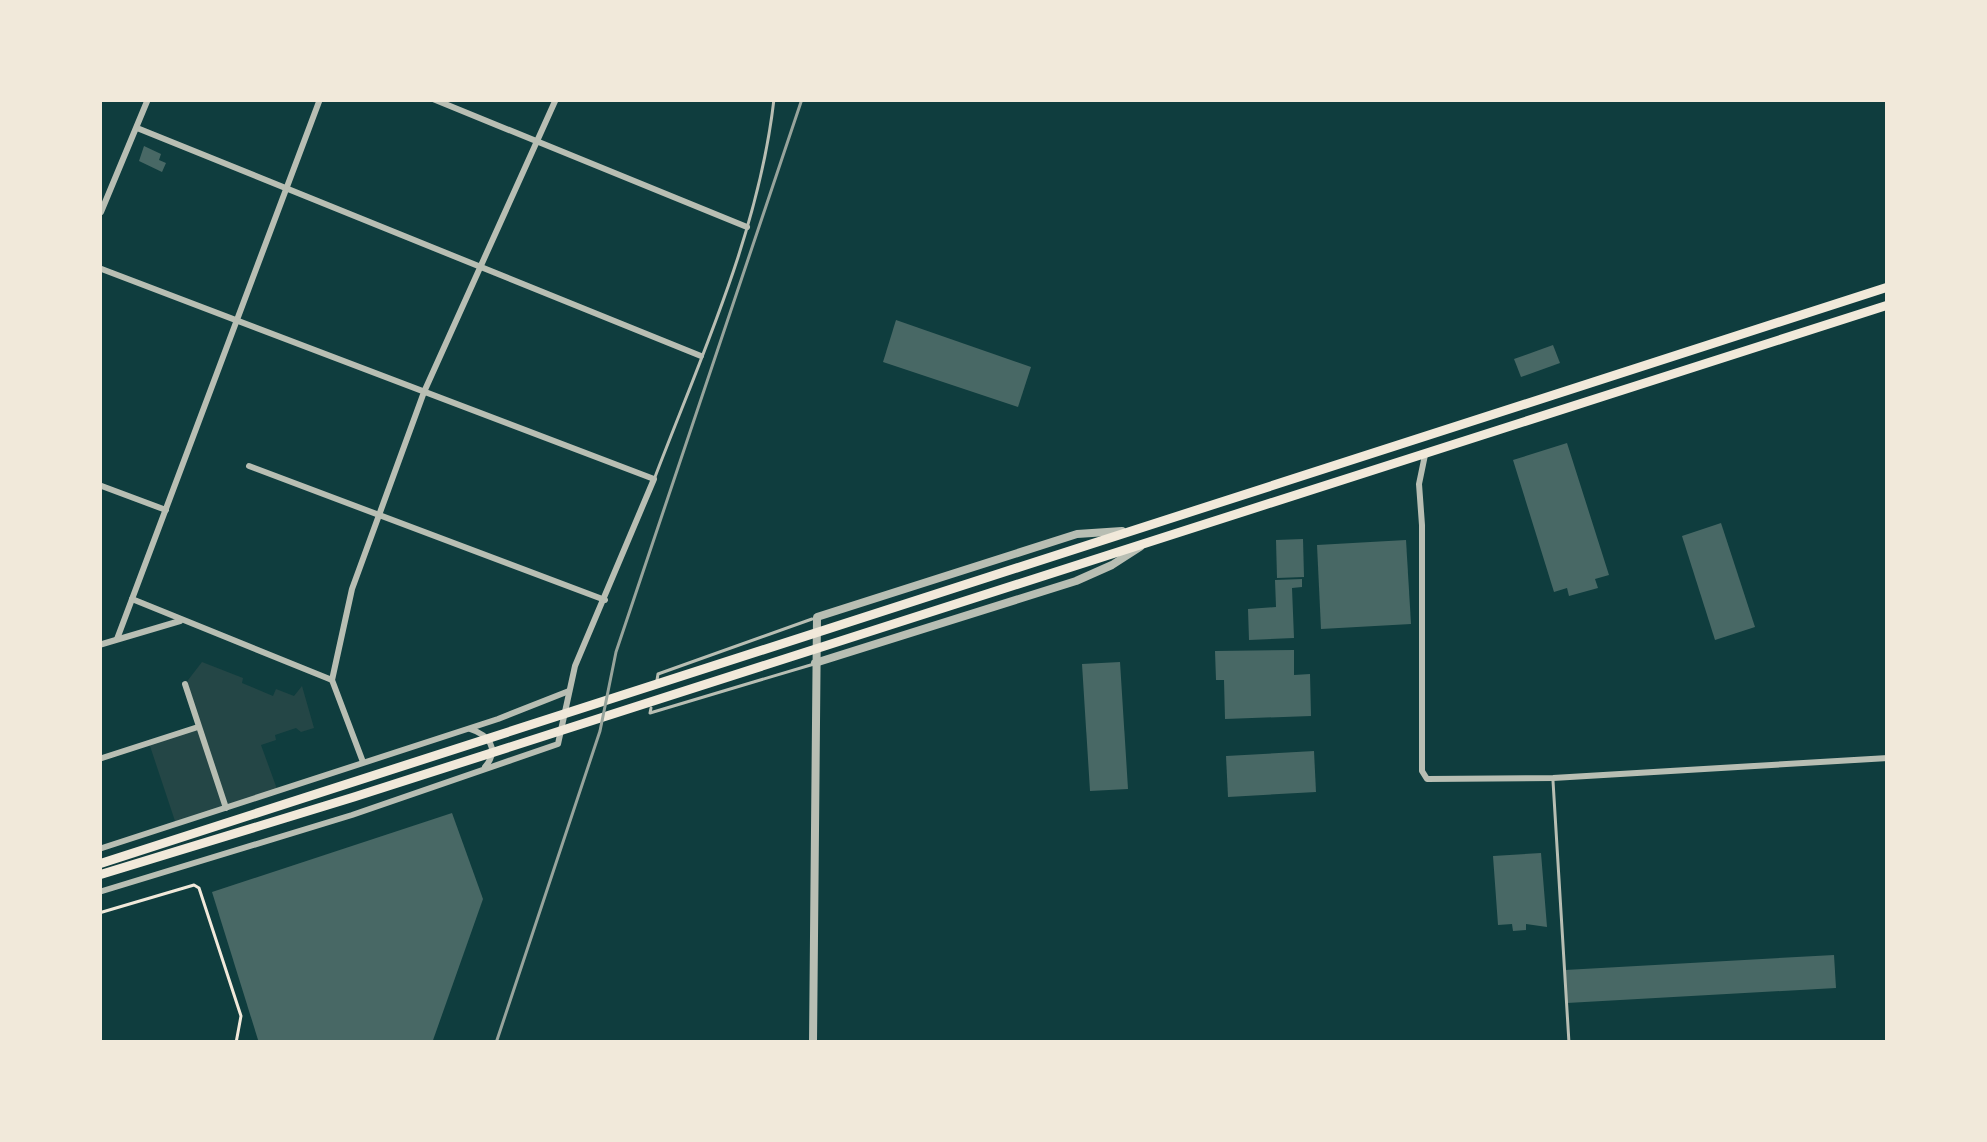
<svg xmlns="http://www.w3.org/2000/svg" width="1987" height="1142" font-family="'IBM Plex Sans',sans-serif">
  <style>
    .green { fill: #244646 }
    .building { fill: #486865 }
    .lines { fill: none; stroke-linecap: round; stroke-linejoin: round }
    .path { stroke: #f1e9da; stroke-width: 3 }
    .service { stroke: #b8beb3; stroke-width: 3 }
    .minor { stroke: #b8beb3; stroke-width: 6 }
    .tertiary { stroke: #b8beb3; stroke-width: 8 }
    .primary { stroke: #f1e9da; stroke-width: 9 }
    .rail { stroke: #97a49c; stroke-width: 3 }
  </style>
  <rect width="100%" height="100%" fill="#0f3d3e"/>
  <path class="green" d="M202,662L243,678L242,683L273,696L276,689L294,696L302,686L314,728L301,732L296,728L275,735L276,740L261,745L277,789L176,824L149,743L199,726L185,684Z"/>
  <g class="building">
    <path d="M144,146L161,154L159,160L166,163L162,172L139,161Z"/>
    <path d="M896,320L1031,367L1018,407L883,362Z"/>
    <path d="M1553,345L1560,363L1521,377L1514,359Z"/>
    <path d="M1567,443L1609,575L1595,579L1598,588L1569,596L1567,588L1554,592L1513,460Z"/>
    <path d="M1721,523L1755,627L1715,640L1682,536Z"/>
    <path d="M1303,539L1304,577L1277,578L1276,540Z"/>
    <path d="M1406,540L1411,624L1321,629L1317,545Z"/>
    <path d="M1302,579V587L1292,588L1294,638L1249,640L1248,609L1276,607L1275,580Z"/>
    <path d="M1294,650V675L1310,674L1311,716L1225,719L1224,680H1216L1215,651Z"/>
    <path d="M1120,662L1128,789L1090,791L1082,664Z"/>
    <path d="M1314,751L1316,792L1228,797L1226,756Z"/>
    <path d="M452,813L483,899L432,1043H259L212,892Z"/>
    <path d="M1541,853L1547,927L1526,924V930L1513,931L1512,924L1498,925L1493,856Z"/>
    <path d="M1834,955L1836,988L1567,1003L1565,970Z"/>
  </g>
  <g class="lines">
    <path class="path" d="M99,913L194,885L199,888L241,1016L236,1043"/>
    <g class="service">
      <path d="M655,477C702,354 759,231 774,99"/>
      <path d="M657,680L658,674L812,619"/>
      <path d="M651,708L650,713L814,664"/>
      <path d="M1553,781L1569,1043"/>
    </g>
    <g class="minor">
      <path d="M433,99L747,227"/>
      <path d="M137,128L701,356"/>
      <path d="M101,212L148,99"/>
      <path d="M99,268L654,479L575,666L558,744L352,815L99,892"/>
      <path d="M1425,455L1419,484L1422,525V771L1427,779L1553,778L1888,758"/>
      <path d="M249,466L605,600"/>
      <path d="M99,485L166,510"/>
      <path d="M132,599L332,680"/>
      <path d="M117,639L320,99"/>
      <path d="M99,645L180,621"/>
      <path d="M185,684L226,808"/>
      <path d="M470,729C489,735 500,749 485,767"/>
      <path d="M99,759L198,727"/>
      <path d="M363,762L332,680L352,589L424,392L556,99"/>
      <path d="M99,849L498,719L569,691"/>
    </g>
    <g class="tertiary">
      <path d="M815,663L1076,581L1112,565L1140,547"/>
      <path d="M813,1043L817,617L1077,534L1122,531"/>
    </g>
    <g class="primary">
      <path d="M99,864L1888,287"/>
      <path d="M99,875L354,797L1888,305"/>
    </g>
    <path class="rail" d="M496,1043L600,731L616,652L802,99"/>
  </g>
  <rect width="1987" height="1142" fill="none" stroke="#f1e9da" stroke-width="204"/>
</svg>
